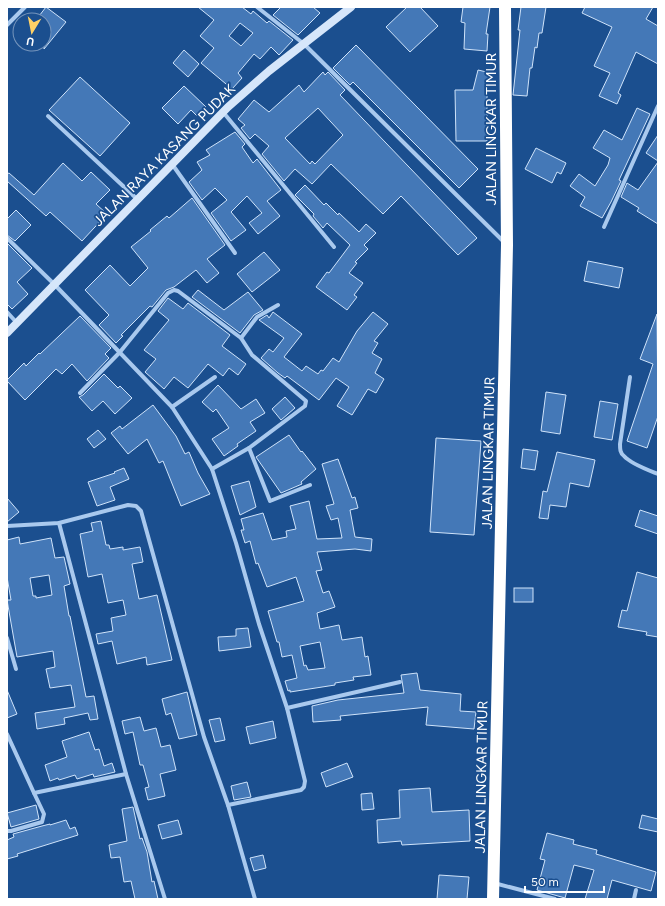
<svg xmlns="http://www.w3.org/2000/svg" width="665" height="906" font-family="Figtree,sans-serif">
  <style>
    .building { fill: #4478b7; stroke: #cfe3fa; fill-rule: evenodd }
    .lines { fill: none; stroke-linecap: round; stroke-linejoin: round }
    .street { stroke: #a9c9ee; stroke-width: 4 }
    .secondary { stroke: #d6e6fa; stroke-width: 8 }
    .highway { stroke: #fff; stroke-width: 12 }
    .labels { text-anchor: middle; stroke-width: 3.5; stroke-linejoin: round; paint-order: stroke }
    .street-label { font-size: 14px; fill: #fff; stroke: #1b4f8f }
  </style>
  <rect width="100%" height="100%" fill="#1b4f8f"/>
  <g class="building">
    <path d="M46,7L66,22L44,49V20H36Z"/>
    <path d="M198,7H242L251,14L253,11L267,23L269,21L293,40L279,55L271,47L260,59L254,54L238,73L242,78L232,89L201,63L214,48L200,36L214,20ZM240,23L253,33L241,46L229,36Z"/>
    <path d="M281,7H313L320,13L298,35L273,15Z"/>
    <path d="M407,7H420L438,26L410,52L386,27Z"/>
    <path d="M463,7H490L486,34H488L487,51L464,49L465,23L461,22Z"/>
    <path d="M521,7H546L542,33H539L537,48L535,47L532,68H530L527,96L513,95L520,30H518Z"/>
    <path d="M585,7H653L646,19L658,26V64L636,52L618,93L621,95L617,104L599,96L610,73L594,66L612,27L582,13Z"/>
    <path d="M356,45L478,169L459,188L353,82L350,85L333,68Z"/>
    <path d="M184,50L199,64L188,77L173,63Z"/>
    <path d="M478,70L491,73L487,90V141H456L455,90H473Z"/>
    <path d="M323,72L325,75L328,72L345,90L340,95L477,238L458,255L401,196L383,214L331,164L312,184L295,169L284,181L262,154L269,146L255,134L250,139L241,128L245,125L238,119L254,100L269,112L299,85L304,92ZM318,108L343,135L315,164L312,161L310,164L285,138Z"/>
    <path d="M80,77L130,123L100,156L49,110Z"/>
    <path d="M184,86L206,107L197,116L191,110L178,124L162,108Z"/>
    <path d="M637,108L650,114L619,180L621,181L611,202L602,218L580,206L585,197L570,186L579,174L595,186L608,165L610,158L593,148L604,130L622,140Z"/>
    <path d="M235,132L245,144L242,147L253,163L257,159L281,190L267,201L280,216L258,234L249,223L262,213L247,196L231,212L246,230L231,241L211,213L227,200L215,188L202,200L189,182L202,170L197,162L210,155L206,150Z"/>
    <path d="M658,135V161L646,153Z"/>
    <path d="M536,148L566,163L561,174L557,172L552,183L525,169Z"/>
    <path d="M658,162V224L637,211L639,208L621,197L627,183L638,190Z"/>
    <path d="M63,163L82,181L91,172L110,190L96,204L107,214L82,241L50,212L46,216L7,181V174L9,173L34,195Z"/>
    <path d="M305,185L324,205L326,203L338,215L339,213L359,232L366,224L376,233L364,245L368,249L355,262L357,263L349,273L363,283L354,295L357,297L347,310L316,287L327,272L329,273L350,245L327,223L323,228L313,216L314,214L295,195Z"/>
    <path d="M192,198L225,245L207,259L219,273L207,283L196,270L174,287L166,290L152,307L150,306L121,335L123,336L116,343L99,325L109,315L85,290L110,265L130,286L148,268L131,247L151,231L150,230L167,216L169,218Z"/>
    <path d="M16,210L31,225L15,241L7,235V219Z"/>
    <path d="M7,243L32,268L17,282L28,294L12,309L7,304Z"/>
    <path d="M264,252L280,270L252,292L237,274Z"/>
    <path d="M588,261L623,268L619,288L584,281Z"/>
    <path d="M198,290L224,310L248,292L263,310L254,315L240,333L192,297Z"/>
    <path d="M168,298L183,309L188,303L230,335L222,346L246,364L238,375L229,368L223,376L208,364L188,388L174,377L164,389L145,372L156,359L144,350L169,320L158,311Z"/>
    <path d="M273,312L302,334L284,357L302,371L306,366L318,374L321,370L323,371L333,358L339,362L357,331L373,312L388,324L374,341L378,343L372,353L382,359L375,373L384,379L376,393L368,389L352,415L337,406L349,387L336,378L319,400L287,376L285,378L278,373L261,358L269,349L273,352L284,338L259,320L267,315L269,318Z"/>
    <path d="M657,314L658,416L647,448L627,441L653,364L640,359Z"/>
    <path d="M80,316L111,348L105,354L109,358L87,381L72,364L62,374L56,369L25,400L7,381V380L24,363L26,366L39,353L40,354Z"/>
    <path d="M104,374L118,388L120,386L132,398L115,414L103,401L92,411L79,397L83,395Z"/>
    <path d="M218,385L241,409L256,399L265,413L250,422L256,431L237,444L238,446L224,456L212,439L229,428L216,409L213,412L202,402Z"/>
    <path d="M546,392L566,395L560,434L541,431Z"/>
    <path d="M285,397L295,408L281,420L272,409Z"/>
    <path d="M600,401L618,404L612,440L594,437Z"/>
    <path d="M153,405L176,436L185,454L189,452L198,473L210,494L181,506L163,461L159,463L147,439L128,454L111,433L120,426L122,429Z"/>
    <path d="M98,430L106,439L94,448L87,439Z"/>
    <path d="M289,435L301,452L302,451L316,469L301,482L302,484L281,493L256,457Z"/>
    <path d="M436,438L481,441L474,535L430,532Z"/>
    <path d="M523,449L538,451L535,470L521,468Z"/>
    <path d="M557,452L595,460L589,487L570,483L566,507L550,505L548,519L539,518L543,491L547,492Z"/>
    <path d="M338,459L352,498L355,497L358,508L350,510L355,537L372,539L371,551L355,549L317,552L322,570L316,571L323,593L329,591L335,607L317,613L320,629L339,625L342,640L362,637L365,657L368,656L371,675L353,677L354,680L335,683V685L290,692V690L288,691L285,681L297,678L292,655L282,657L279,642H277L268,611L304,601L296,577L267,587L258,563L256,564L250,541L245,543L241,530H244L241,519L263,513L272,540L287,537L286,531L296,529L290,506L309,501L317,539L342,538L338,518L331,520L326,506L334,504L322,464ZM320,642L325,668L308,670L306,665L304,666L300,646Z"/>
    <path d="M124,468L129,479L110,487L115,500L97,506L88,482L115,473L114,472Z"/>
    <path d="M249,481L256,507L240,515L231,486Z"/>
    <path d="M7,498L19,512L7,522Z"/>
    <path d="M640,510L658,516V534L635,526Z"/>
    <path d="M101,521L106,545H109L110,549L123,547V550L140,547L143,562L132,564L139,599L157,595L172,660L147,665L146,657L117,664L112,641L98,644L96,634L113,631L111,618L126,615L123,600L108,603L102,574L88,577L80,534L93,531L91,523Z"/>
    <path d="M19,537L20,544L51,538L55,558L64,557L70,584L64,586L69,616H70L86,697L94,696L98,719L90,720L88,713L64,718L65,724L37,729L35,713L75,707L71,685L50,688L46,669L55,667L53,651L17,657L7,600H11L7,577V540ZM49,575L52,595L36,598V596H33L30,578Z"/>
    <path d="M637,572L658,578V637L646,635L647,632L618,627L622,610L627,611Z"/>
    <rect x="514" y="588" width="19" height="14"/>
    <path d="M248,628L251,647L219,651L218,637L236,636V629Z"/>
    <path d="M417,673L420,690L461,694L460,711L476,712L474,729L426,725L428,707L340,716L341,720L313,722L312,706L338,700L404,693L401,675Z"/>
    <path d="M7,690L17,714L7,718Z"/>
    <path d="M187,692L197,735L179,739L171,713L166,715L162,699Z"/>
    <path d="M140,717L144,731L156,728L161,747L170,745L176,770L160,774L165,796L148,800L145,788L149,787L143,765H140L133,732L125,734L122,721Z"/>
    <path d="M220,718L225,740L215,742L209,720Z"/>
    <path d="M273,721L276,738L250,744L246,727Z"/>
    <path d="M89,732L95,750L99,749L104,766L112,763L115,772L94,777L93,774L77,779L75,775L59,780L58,778L50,781L45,765L67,757L62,741Z"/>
    <path d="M347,763L353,777L326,787L321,773Z"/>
    <path d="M247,782L251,797L234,800L231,786Z"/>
    <path d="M430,788L432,812L469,810L470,841L402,845L401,841L378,843L377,820L400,818L399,790Z"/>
    <path d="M372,793L374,809L362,810L361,794Z"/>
    <path d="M36,805L39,819L11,827L7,813Z"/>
    <path d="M133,807L140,839L142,838L147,852L152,882L154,881L158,899H135L131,881L124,882L120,857L111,858L109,845L127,841L122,809Z"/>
    <path d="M642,815L658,819V832L639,828Z"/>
    <path d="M66,820L70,829L75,827L78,835L17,854L18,856L7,859V840L14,837L13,834L42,826L50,824V825Z"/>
    <path d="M178,820L182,834L162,839L158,825Z"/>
    <path d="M547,833L574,840L573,844L597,850L596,854L656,872L651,891L612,880L607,899H585L594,870L574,865L565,898L537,890L545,860L540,859Z"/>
    <path d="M263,855L266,868L254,871L250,858Z"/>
    <path d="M439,875L469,877L467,899H437Z"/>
  </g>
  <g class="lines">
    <g class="street">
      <path d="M257,7L304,44L504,242"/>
      <path d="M7,25L25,7"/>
      <path d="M223,112L334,247"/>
      <path d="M48,116L137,199"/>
      <path d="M172,164L235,253"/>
      <path d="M604,227L658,106"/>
      <path d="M7,238L55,285L172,407L212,469L236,543L259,624L287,708L305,781L304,787L301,790L228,805"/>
      <path d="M7,312L17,323"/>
      <path d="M241,338L257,317L278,305"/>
      <path d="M630,377L620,444C620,449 620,453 624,456C631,464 648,470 658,474"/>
      <path d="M80,393L120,352L168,293L174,290L178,291L241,338L252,355L306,401L305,406L249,448L212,469"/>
      <path d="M172,407L215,377"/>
      <path d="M249,448L270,501L310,485"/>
      <path d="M59,523L126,774L165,899"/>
      <path d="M7,526L59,523L128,505L136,506L141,511L204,737L228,805L255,899"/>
      <path d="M7,638L16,669"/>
      <path d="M287,708L400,682"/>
      <path d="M7,734L34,793L126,774"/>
      <path d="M7,831H11L42,822L44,814L34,793"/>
      <path d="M494,883L555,899"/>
      <path d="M634,899L636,890"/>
    </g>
    <path class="secondary" d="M7,333L228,107L269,71L351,7"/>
    <path class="highway" d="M493,899L507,245L505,7"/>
  </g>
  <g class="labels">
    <g class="street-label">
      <text transform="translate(491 129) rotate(-90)" y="5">JALAN LINGKAR TIMUR</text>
      <text transform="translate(164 155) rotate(-45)" y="5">JALAN RAYA KASANG PUDAK</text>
      <text transform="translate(488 453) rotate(-89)" y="5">JALAN LINGKAR TIMUR</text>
      <text transform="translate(481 777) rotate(-89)" y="5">JALAN LINGKAR TIMUR</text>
    </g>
  </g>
  <rect width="665" height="906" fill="none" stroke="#ffffff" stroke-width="16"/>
  <g transform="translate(32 32) rotate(190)"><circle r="19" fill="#1b4f8f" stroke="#7695bc"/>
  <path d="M0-3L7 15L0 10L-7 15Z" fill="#ffd166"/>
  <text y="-6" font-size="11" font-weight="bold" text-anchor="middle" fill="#ffffff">U</text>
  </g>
  <path d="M525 886v6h79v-6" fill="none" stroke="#ffffff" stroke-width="2"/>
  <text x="531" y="886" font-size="12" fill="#ffffff" stroke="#1b4f8f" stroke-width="3" paint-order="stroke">50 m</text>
</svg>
